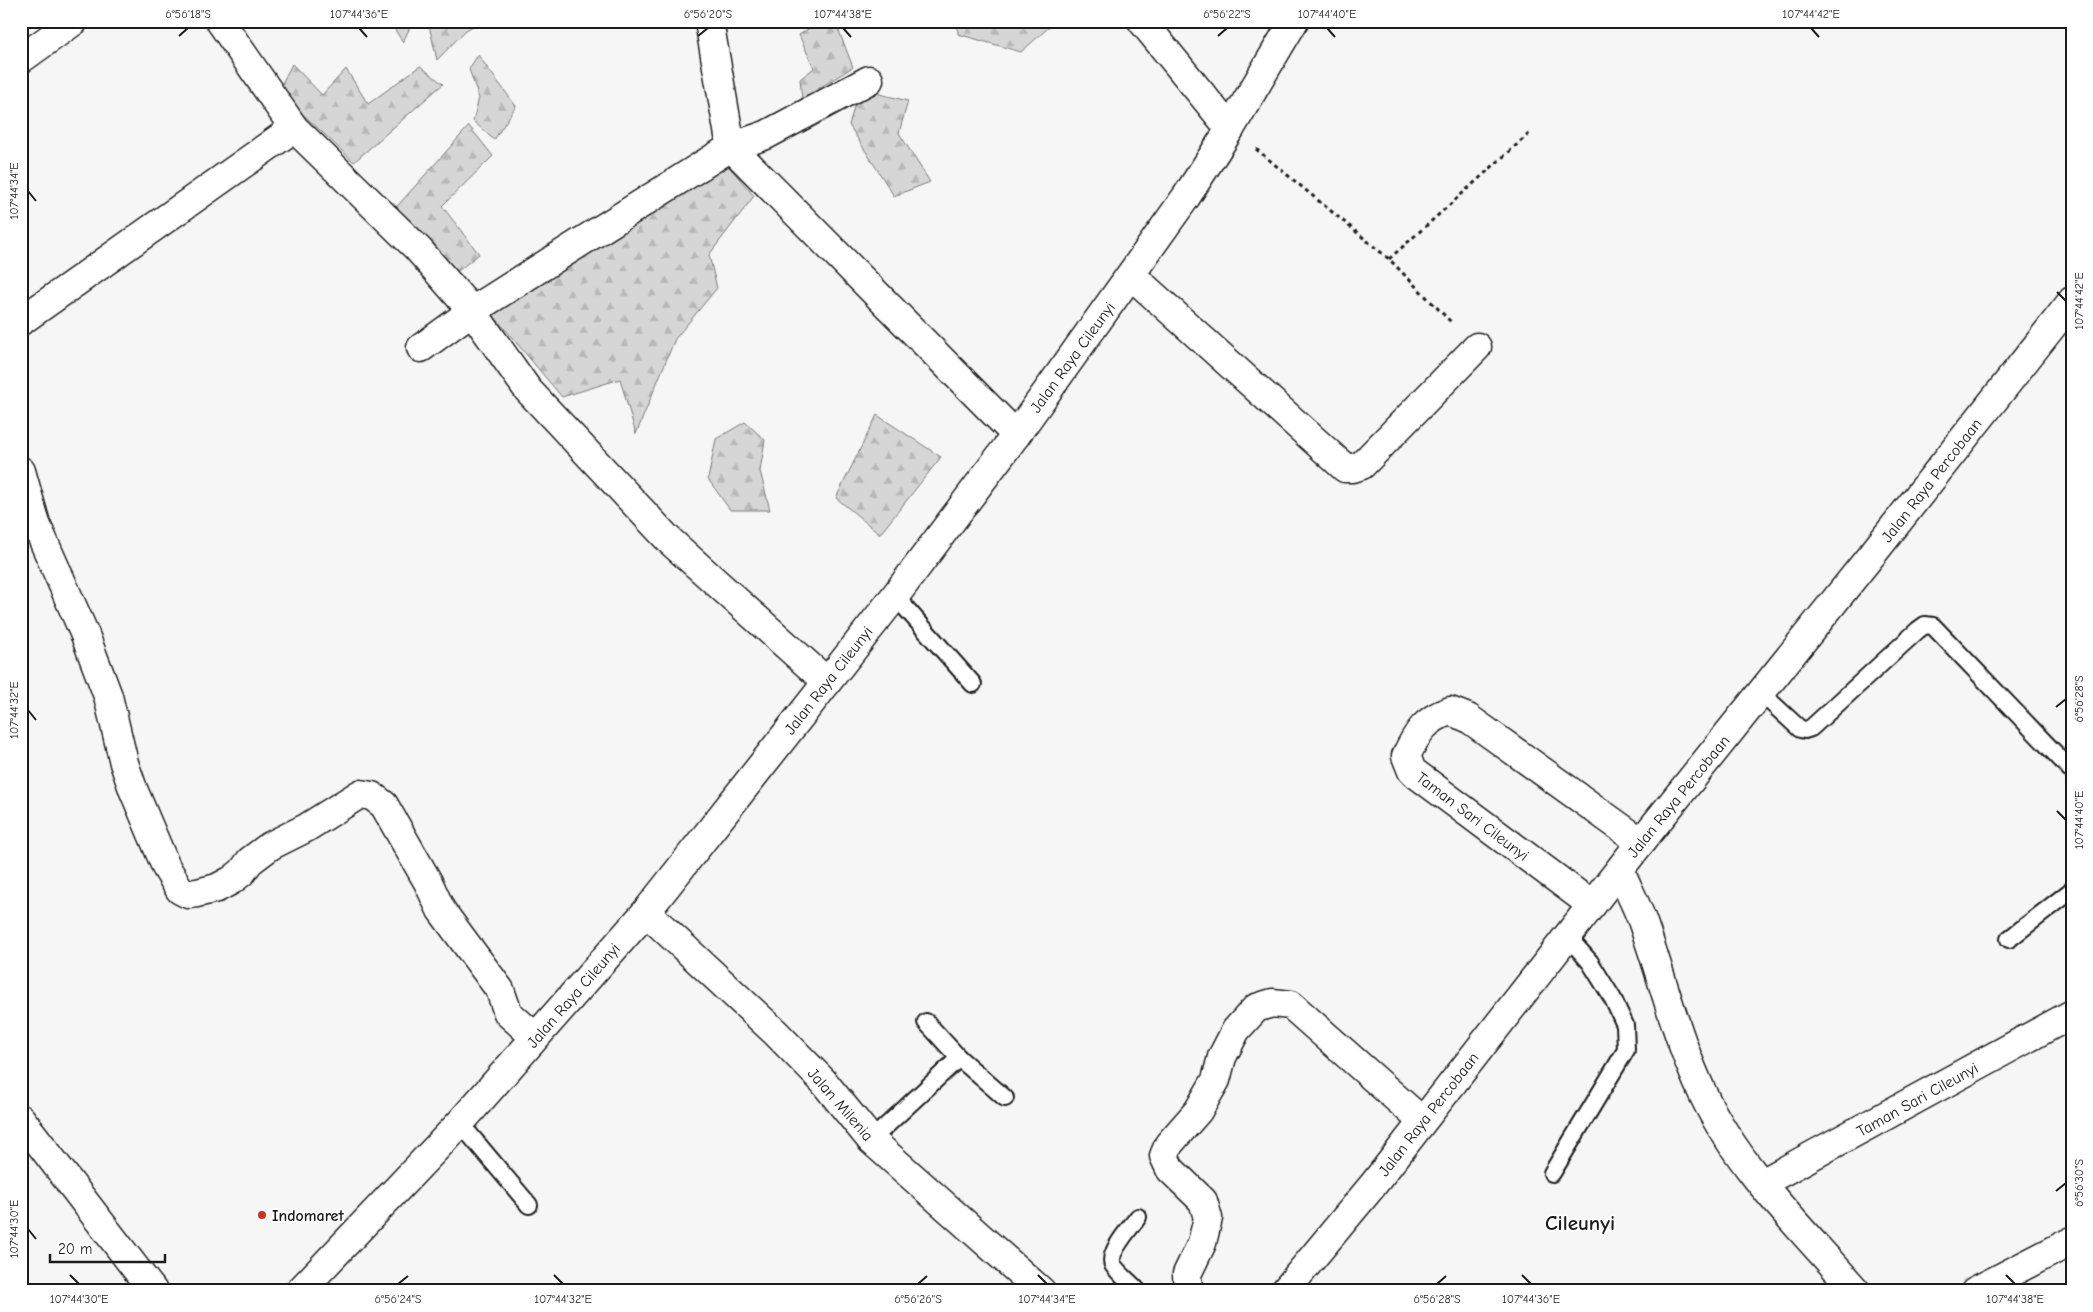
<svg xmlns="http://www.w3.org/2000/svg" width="2093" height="1312" font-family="'Comic Neue',sans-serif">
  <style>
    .forest { fill: url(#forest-firs); stroke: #797979 }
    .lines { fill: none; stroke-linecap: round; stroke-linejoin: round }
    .lane-casing { stroke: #1c1c1c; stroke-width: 20 }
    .street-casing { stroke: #1c1c1c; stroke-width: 31 }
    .highway-casing { stroke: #1c1c1c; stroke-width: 31 }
    .path { stroke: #1c1c1c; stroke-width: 3; stroke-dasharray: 4 4; stroke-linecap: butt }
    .lane { stroke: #fff; stroke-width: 16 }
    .street { stroke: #fff; stroke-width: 28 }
    .highway { stroke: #fff; stroke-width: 28 }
    .ticks { fill: none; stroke: #1c1c1c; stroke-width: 2 }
    .poi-dot { fill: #c8321e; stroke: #fff; stroke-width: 2 }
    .labels { text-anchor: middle; stroke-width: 4; stroke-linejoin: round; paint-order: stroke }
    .street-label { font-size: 16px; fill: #1c1c1c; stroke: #fff }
    .poi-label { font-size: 16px; font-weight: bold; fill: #1c1c1c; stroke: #fff; text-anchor: start }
    .district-label { font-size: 21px; font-weight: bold; fill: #1c1c1c; stroke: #fff }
    .neatline { fill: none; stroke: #1c1c1c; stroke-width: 2 }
    .ticks-label { font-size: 12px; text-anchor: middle; fill: #1c1c1c }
  </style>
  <defs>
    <pattern id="forest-firs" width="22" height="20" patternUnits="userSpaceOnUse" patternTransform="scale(1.25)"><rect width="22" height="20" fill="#d6d6d6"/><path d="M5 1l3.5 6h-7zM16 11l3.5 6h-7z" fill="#b7b7b7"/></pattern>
  </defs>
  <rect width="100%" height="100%" fill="#f6f6f6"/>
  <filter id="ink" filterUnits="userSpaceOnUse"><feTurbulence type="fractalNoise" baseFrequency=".02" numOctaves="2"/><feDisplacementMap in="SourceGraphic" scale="10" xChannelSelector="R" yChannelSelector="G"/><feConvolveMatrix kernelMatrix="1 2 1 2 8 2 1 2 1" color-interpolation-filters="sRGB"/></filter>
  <g filter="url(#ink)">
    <g class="forest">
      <path d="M389,21H413L403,42Z"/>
      <path d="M428,21H482L466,30L437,60Z"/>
      <path d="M820,21H835L853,67L802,99L800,79L814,68L799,35Z"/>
      <path d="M957,21H1056L1021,52L958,34Z"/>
      <path d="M478,55L516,106L494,140L473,121L479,98L469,69Z"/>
      <path d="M292,64L322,95L346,69L368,104L420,66L443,84L354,162L278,91Z"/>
      <path d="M859,89L908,101L899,133L930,182L894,196L849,125Z"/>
      <path d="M469,126L493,156L442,206L479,254L453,275L391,213Z"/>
      <path d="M721,157L754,196L709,255L717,288L675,339L636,434L620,379L562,397L493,315Z"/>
      <path d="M877,415L941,457L880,534L836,498Z"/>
      <path d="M745,422L765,440L760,471L770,510H730L708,479L716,439Z"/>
    </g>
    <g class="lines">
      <defs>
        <g id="lane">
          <path d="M895,596L973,684"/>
          <path d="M1761,693L1800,729L1805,730L1811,728L1918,630L1925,625L1933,626L2072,771"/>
          <path d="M2009,939L2072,890"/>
          <path d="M926,1022L959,1058"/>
          <path d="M460,1123L529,1205"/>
          <path d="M871,1140L959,1058L1005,1098"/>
          <path d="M1552,1173L1626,1050L1625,1025L1613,999L1590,962L1567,936"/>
          <path d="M1138,1217C1131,1227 1107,1253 1113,1265C1119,1274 1131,1283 1138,1291"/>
        </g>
        <g id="street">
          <path d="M220,21L294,128L418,249L472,311L731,147L766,135L869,80"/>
          <path d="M709,21L731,147L1016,435"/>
          <path d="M1142,21L1230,129"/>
          <path d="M21,59L74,21"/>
          <path d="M1131,275L1345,468H1353L1362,465L1477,347"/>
          <path d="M21,321L294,128"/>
          <path d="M421,348L472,311L528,390L669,540L827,682"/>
          <path d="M21,471L36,524L85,635L108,696L124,763L133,789L166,867L180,890L188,894L197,893L217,888L232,880L242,872L250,861L270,846L306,828L360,794L372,796L384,805L428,882L441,910L500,990L508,1013L535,1037"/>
          <path d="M1620,870C1628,890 1639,909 1645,929C1664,984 1678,1041 1703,1094C1738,1168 1802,1229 1856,1291"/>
          <path d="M1592,905L1412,771L1406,756C1417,733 1425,719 1450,711L1468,718L1641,842"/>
          <path d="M646,912L775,1032L823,1081L871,1140L1041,1291"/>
          <path d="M21,1119L153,1291"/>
          <path d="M1762,1183L2072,1014"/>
          <path d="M1188,1291L1187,1274L1202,1243L1208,1218L1203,1201L1170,1169L1164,1156L1169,1144L1198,1111L1216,1080L1222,1057L1236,1030L1256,1008L1272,1003L1291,1005L1422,1121"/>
          <path d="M1975,1291L2072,1241"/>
        </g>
        <g id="highway">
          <path d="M300,1291L460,1123L646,912L895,596L1016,435L1186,197L1230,129L1294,21"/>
          <path d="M1285,1291L1373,1185L1641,842L1878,547L2072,301"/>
        </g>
      </defs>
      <use href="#lane" class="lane-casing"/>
      <use href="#street" class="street-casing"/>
      <use href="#highway" class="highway-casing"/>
      <g class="path">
        <path d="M1256,149L1389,259L1453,324"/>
        <path d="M1389,259L1531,132"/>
      </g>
      <use href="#lane" class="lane"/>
      <use href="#street" class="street"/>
      <use href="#highway" class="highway"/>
    </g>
  </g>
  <path class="ticks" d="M359,28L367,37M843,28L851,37M1327,28L1335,37M1811,28L1819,37M179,36L188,28M698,36L708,28M1218,36L1227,28M28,191L36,201M2057,292L2066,301M2056,707L2066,699M28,710L36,720M2057,811L2066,820M2056,1191L2066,1183M28,1229L36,1239M70,1275L79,1284M554,1275L563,1284M1038,1275L1047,1284M1522,1275L1531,1284M2006,1275L2015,1284M398,1284L408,1276M918,1284L927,1276M1437,1284L1446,1276"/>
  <circle class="poi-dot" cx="262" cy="1215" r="5"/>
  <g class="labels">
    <g class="street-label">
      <text transform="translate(1072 357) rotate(-54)" y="6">Jalan Raya Cileunyi</text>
      <text transform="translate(1931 480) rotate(-52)" y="6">Jalan Raya Percobaan</text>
      <text transform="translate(828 680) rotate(-52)" y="6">Jalan Raya Cileunyi</text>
      <text transform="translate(1678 796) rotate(-51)" y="6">Jalan Raya Percobaan</text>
      <text transform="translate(1473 816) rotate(37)" y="6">Taman Sari Cileunyi</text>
      <text transform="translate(573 995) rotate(-49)" y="6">Jalan Raya Cileunyi</text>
      <text transform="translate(1917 1099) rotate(-29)" y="6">Taman Sari Cileunyi</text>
      <text transform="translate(841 1104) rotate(49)" y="6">Jalan Milenia</text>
      <text transform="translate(1428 1114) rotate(-52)" y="6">Jalan Raya Percobaan</text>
    </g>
    <g class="poi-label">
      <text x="272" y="1221">Indomaret</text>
    </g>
    <g class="district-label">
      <text x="1580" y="1230">Cileunyi</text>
    </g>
  </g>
  <rect width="2093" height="1312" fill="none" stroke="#fff" stroke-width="55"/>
  <path d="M50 1254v8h115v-8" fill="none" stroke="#1c1c1c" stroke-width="2.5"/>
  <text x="58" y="1254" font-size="15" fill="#1c1c1c" stroke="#ffffff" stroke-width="4" paint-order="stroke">20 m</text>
  <rect x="28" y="28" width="2038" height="1256" class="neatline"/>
  <g class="ticks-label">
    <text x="188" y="18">6°56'18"S</text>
    <text x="359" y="18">107°44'36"E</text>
    <text x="708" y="18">6°56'20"S</text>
    <text x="843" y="18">107°44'38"E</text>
    <text x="1227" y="18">6°56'22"S</text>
    <text x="1327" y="18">107°44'40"E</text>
    <text x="1811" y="18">107°44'42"E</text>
    <text transform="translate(14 191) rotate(-90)" y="4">107°44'34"E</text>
    <text transform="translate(2079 301) rotate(-90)" y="4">107°44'42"E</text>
    <text transform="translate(2079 699) rotate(-90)" y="4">6°56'28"S</text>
    <text transform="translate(14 710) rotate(-90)" y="4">107°44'32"E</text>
    <text transform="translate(2079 820) rotate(-90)" y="4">107°44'40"E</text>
    <text transform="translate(2079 1183) rotate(-90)" y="4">6°56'30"S</text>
    <text transform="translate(14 1229) rotate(-90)" y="4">107°44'30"E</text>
    <text x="79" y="1303">107°44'30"E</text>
    <text x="398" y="1303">6°56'24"S</text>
    <text x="563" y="1303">107°44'32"E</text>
    <text x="918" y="1303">6°56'26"S</text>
    <text x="1047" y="1303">107°44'34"E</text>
    <text x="1437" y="1303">6°56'28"S</text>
    <text x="1531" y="1303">107°44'36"E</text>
    <text x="2015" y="1303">107°44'38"E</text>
  </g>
</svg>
